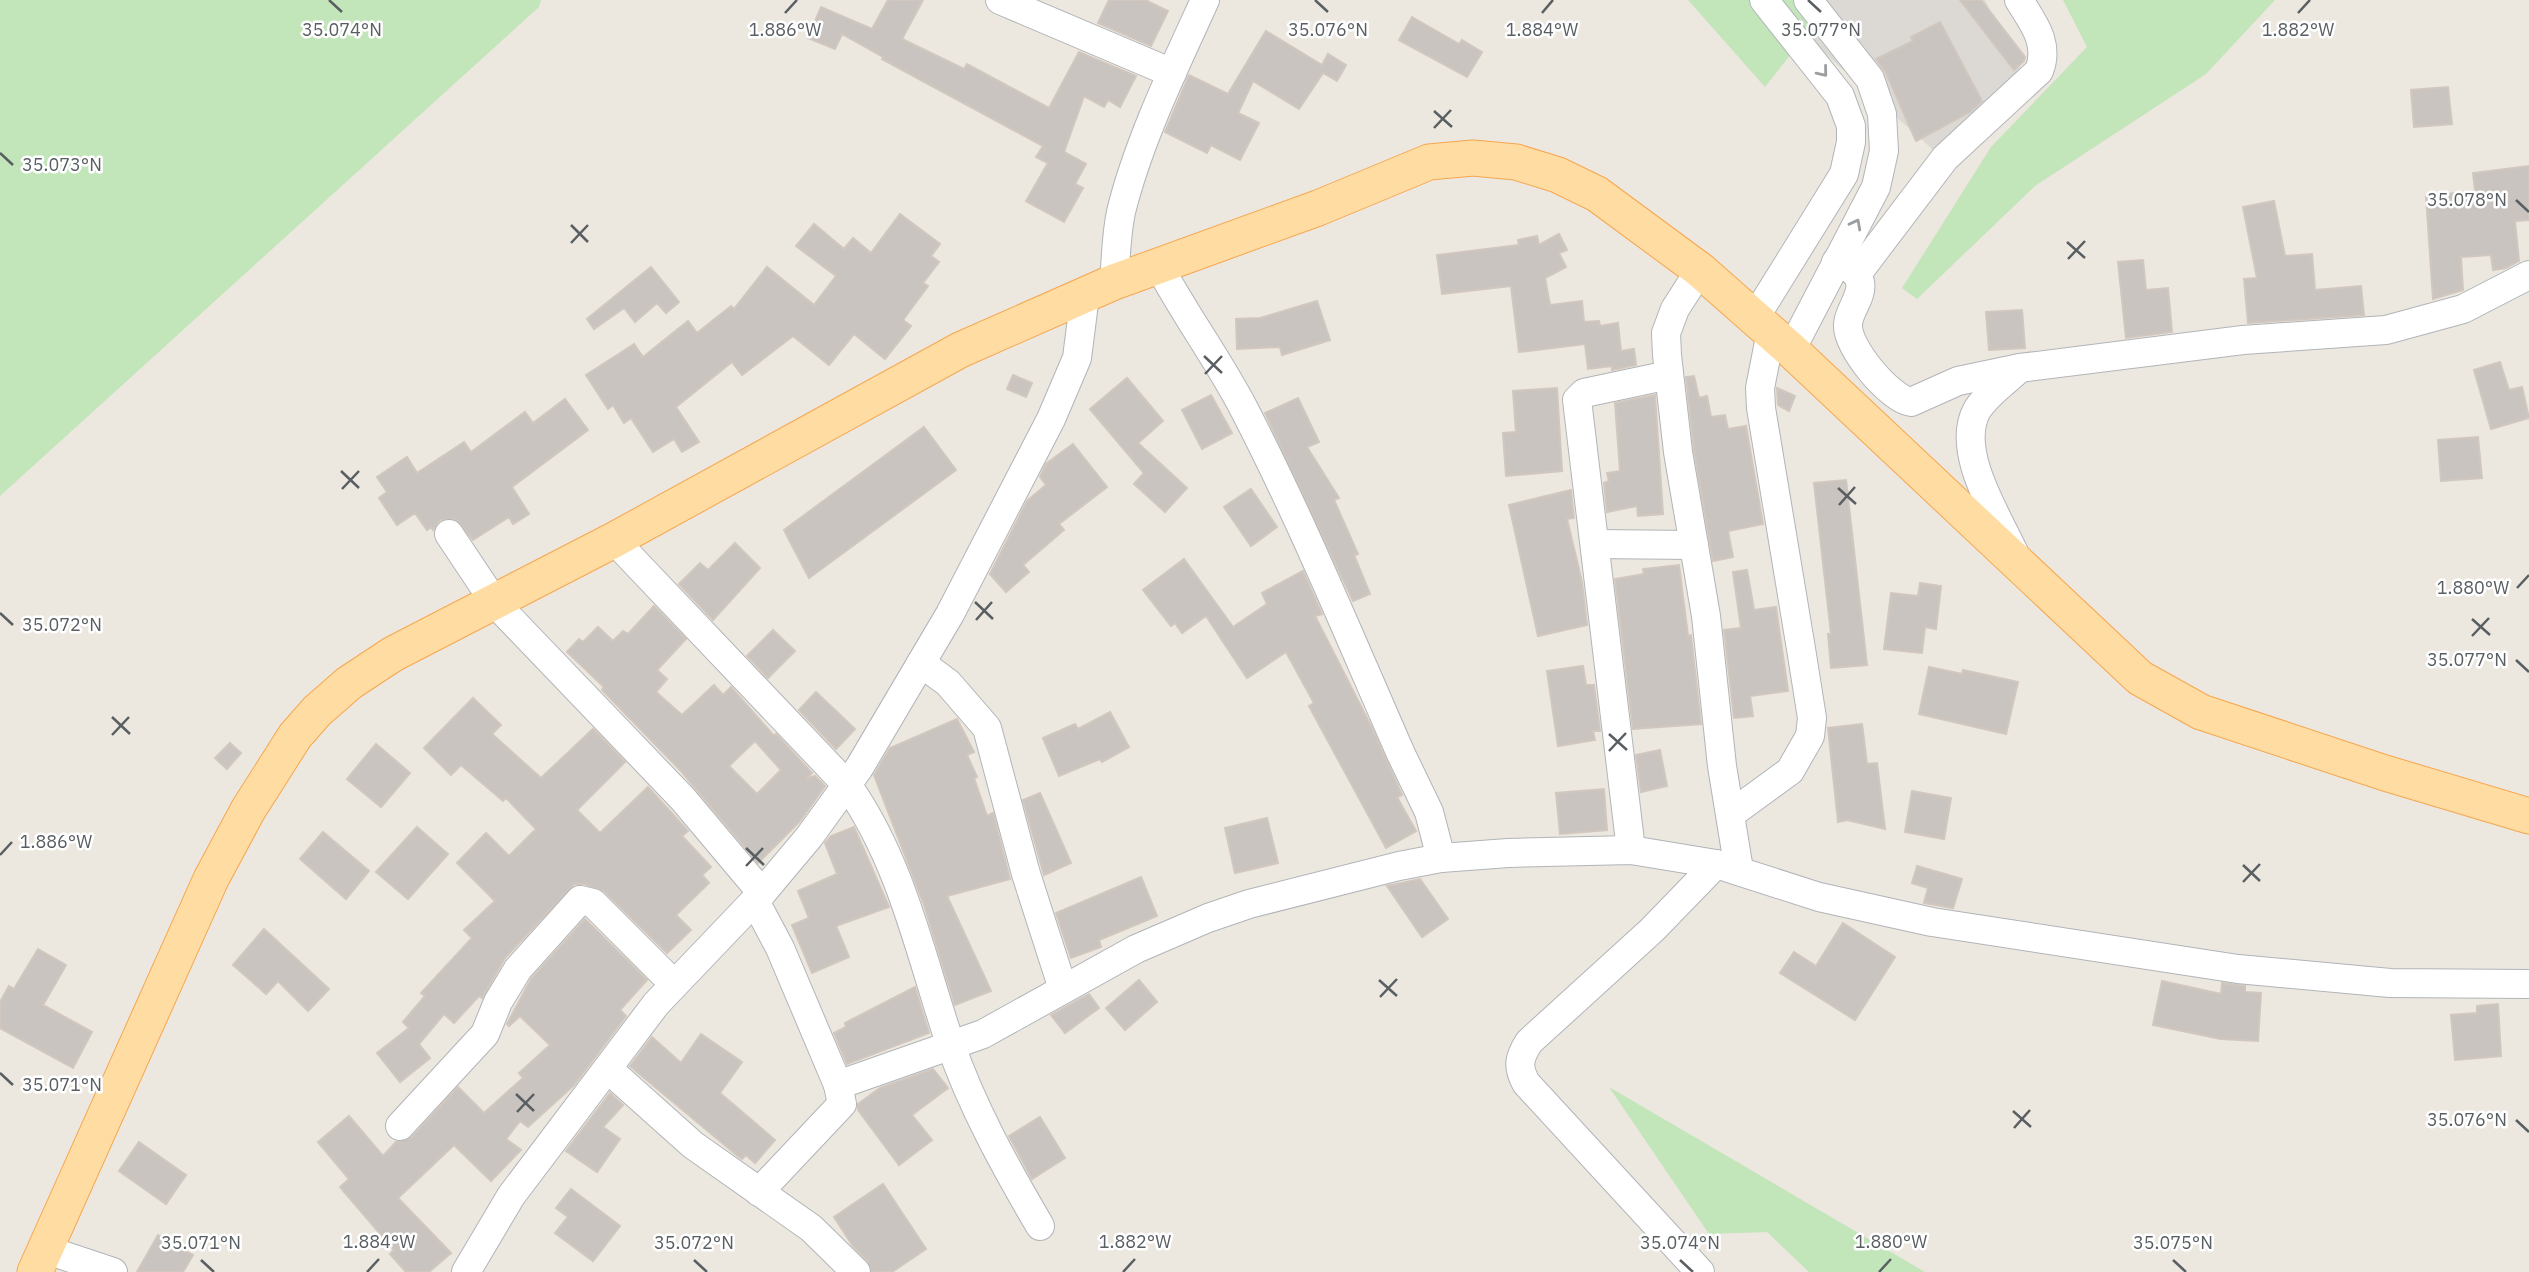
<svg xmlns="http://www.w3.org/2000/svg" width="2529" height="1272" font-family="'IBM Plex Sans',sans-serif">
  <style>
    .industrial { fill: #dcd9d4 }
    .green { fill: #c3e5ba }
    .building { fill: #c9c4bf; stroke: #d1c7be; stroke-width: 2; fill-rule: evenodd }
    .lines { fill: none; stroke-linecap: round; stroke-linejoin: round }
    .minor-casing { stroke: #b1b5b8; stroke-width: 30 }
    .major-casing { stroke: #f6a64f; stroke-width: 37 }
    .minor { stroke: #fff; stroke-width: 28 }
    .major { stroke: #ffdda2; stroke-width: 35 }
    .oneway { stroke: #9b9ea0 }
    .ticks { fill: none; stroke: #585e61; stroke-width: 2.5 }
    .ticks-label { font-size: 18px; text-anchor: middle; fill: #585e61; stroke: #fff; stroke-width: 5; stroke-linejoin: round; paint-order: stroke }
  </style>
  <rect width="100%" height="100%" fill="#ece7df"/>
  <path class="industrial" d="M1765,0H1985L2024,75L1940,156Z"/>
  <g class="green">
    <path d="M0,0H541L539,7L0,496Z"/>
    <path d="M1688,0H1800L1816,22L1765,87Z"/>
    <path d="M2063,0H2275L2206,74L2035,186L1917,299L1902,288L1991,147L2087,47Z"/>
    <path d="M1609,1087L1925,1272H1809L1767,1232L1709,1234Z"/>
  </g>
  <g class="building">
    <path d="M888,0H923L902,39L964,69L967,64L1049,108L1079,52L1136,76L1120,107L1108,100L1104,107L1084,96L1064,152L1086,164L1075,184L1083,188L1064,222L1026,201L1048,163L1036,157L1043,146L882,59L883,57L842,34L835,49L808,38L821,7L872,29Z"/>
    <path d="M1109,0H1145L1168,11L1151,46L1098,23Z"/>
    <path d="M1960,0H1981L2025,57L2024,61L2014,70Z"/>
    <path d="M1412,17L1459,44L1462,40L1482,52L1467,77L1399,40Z"/>
    <path d="M1940,22L1982,101L1970,112L1916,141L1886,73L1876,59L1913,41L1911,37Z"/>
    <path d="M1266,31L1322,65L1328,54L1346,65L1337,81L1323,73L1299,109L1253,81L1238,113L1259,123L1240,160L1211,145L1207,153L1165,132L1189,75L1228,94Z"/>
    <path d="M2448,87L2452,124L2414,127L2411,90Z"/>
    <path d="M2529,166V220L2515,221L2519,261L2506,268L2493,270L2491,255L2461,257L2463,290L2433,299L2426,196L2475,191L2473,173Z"/>
    <path d="M2274,201L2285,256L2312,254L2315,290L2361,286L2364,315L2248,323L2244,279L2257,278L2243,207Z"/>
    <path d="M900,214L940,244L931,256L939,262L923,283L928,286L903,320L911,326L885,359L854,334L829,365L793,336L742,375L732,362L676,407L699,442L682,452L674,439L653,452L631,418L624,423L613,405L608,409L586,375L634,344L643,357L688,321L697,333L731,306L734,309L767,267L814,305L836,276L796,246L814,224L844,249L853,238L871,253Z"/>
    <path d="M1559,234L1567,250L1559,253L1566,267L1545,278L1550,305L1582,301L1584,322L1599,321L1600,326L1618,323L1621,351L1634,349L1636,365L1612,370V366L1588,369L1585,344L1519,352L1511,286L1442,294L1437,255L1519,245L1518,240L1537,236L1539,245Z"/>
    <path d="M2143,260L2146,290L2168,288L2172,332L2126,338L2118,262Z"/>
    <path d="M651,267L679,302L666,313L657,303L635,322L624,308L594,329L587,319Z"/>
    <path d="M1317,301L1330,340L1282,355L1280,347L1237,349L1236,319L1260,318Z"/>
    <path d="M2022,310L2025,348L1989,350L1986,312Z"/>
    <path d="M2500,362L2509,390L2522,387L2529,418L2491,429L2474,370Z"/>
    <path d="M1013,375L1032,383L1026,397L1007,389Z"/>
    <path d="M1694,376L1699,398L1707,396L1711,417L1725,415L1728,429L1746,426L1763,524L1728,531L1733,557L1713,561L1694,450L1686,377Z"/>
    <path d="M1127,378L1163,421L1138,443L1187,488L1165,512L1134,484L1144,473L1090,409Z"/>
    <path d="M1557,388L1562,471L1506,476L1503,433L1516,432L1513,391Z"/>
    <path d="M1777,388L1795,396L1789,411L1778,405Z"/>
    <path d="M1211,395L1232,433L1202,449L1182,410Z"/>
    <path d="M1655,395L1663,514L1638,516L1637,506L1607,512L1604,483L1609,481L1607,473L1620,471L1615,403Z"/>
    <path d="M1298,398L1319,442L1307,447L1339,498L1334,500L1358,554L1354,555L1370,594L1353,601L1265,413Z"/>
    <path d="M565,399L588,430L512,487L529,514L513,524L509,517L473,540L456,519L440,520L433,530L431,527L427,530L415,513L397,525L379,498L387,492L377,477L407,457L417,473L464,442L471,452L525,412L533,423Z"/>
    <path d="M924,427L956,470L809,578L784,530Z"/>
    <path d="M2478,437L2482,478L2441,481L2438,440Z"/>
    <path d="M1073,444L1107,487L1059,524L1064,530L1023,565L1029,572L1006,592L990,574L1027,501L1046,485L1040,477L1046,464Z"/>
    <path d="M1846,480L1867,665L1831,668L1828,634H1831L1814,483Z"/>
    <path d="M1251,489L1277,527L1251,546L1224,507Z"/>
    <path d="M1571,490L1574,518L1567,519L1582,582L1587,625L1538,636L1509,505Z"/>
    <path d="M735,543L760,568L713,620L679,584L700,563L708,570Z"/>
    <path d="M1184,559L1233,627L1267,604L1262,593L1303,571L1322,614L1315,616L1372,728L1402,795L1397,797L1416,831L1386,848L1309,706L1314,703L1286,652L1247,678L1206,616L1182,633L1175,623L1171,626L1143,590Z"/>
    <path d="M1679,565L1688,636L1691,635L1701,724L1633,729L1615,579L1644,574L1643,569Z"/>
    <path d="M1747,570L1754,610L1776,607L1788,691L1750,696L1753,716L1734,718L1724,630L1741,628L1733,572Z"/>
    <path d="M1920,583L1941,586L1936,629L1925,627L1922,653L1884,649L1891,593L1918,596Z"/>
    <path d="M654,606L686,639L657,670L667,679L656,692L682,715L714,685L723,695L731,687L774,736L776,734L812,773L806,779L815,776L825,786L800,821L758,863L681,771L602,690L604,687L567,652L579,639L583,642L598,627L613,641L623,631L628,634ZM755,741L781,770L757,794L729,766Z"/>
    <path d="M773,630L795,651L768,678L747,656Z"/>
    <path d="M1583,666L1586,685H1594L1600,731H1593L1595,740L1558,746L1547,671Z"/>
    <path d="M1929,667L1962,674L1963,670L2018,682L2006,734L1919,714Z"/>
    <path d="M816,692L855,729L836,749L799,710Z"/>
    <path d="M473,698L501,725L492,734L541,778L593,729L625,762L577,810L600,833L648,787L688,831L682,836L711,867L702,875L709,883L676,915L691,930L667,953L604,891L584,884H574L505,958L482,998L479,996L454,1023L444,1014L419,1044L430,1058L400,1082L377,1053L409,1028L403,1022L425,996L421,993L472,938L464,930L495,901L457,863L486,833L509,856L536,829L506,798L503,801L461,765L451,775L424,748Z"/>
    <path d="M1110,712L1129,747L1102,762L1100,759L1059,776L1043,738L1075,724L1078,729Z"/>
    <path d="M957,719L974,752L967,755L977,777L974,778L987,816L993,813L1010,879L947,896L991,991L955,1005L924,905L874,775L890,748Z"/>
    <path d="M1862,724L1867,764L1877,763L1885,829L1847,820L1838,822L1828,728Z"/>
    <path d="M230,743L241,753L227,769L215,758Z"/>
    <path d="M376,744L410,773L381,807L347,779Z"/>
    <path d="M1660,750L1667,786L1641,792L1636,755Z"/>
    <path d="M1604,789L1607,830L1560,834L1556,793Z"/>
    <path d="M1912,791L1951,798L1944,839L1905,832Z"/>
    <path d="M1040,793L1071,863L1044,875L1023,800Z"/>
    <path d="M1267,818L1278,863L1235,873L1225,828Z"/>
    <path d="M417,827L448,854L408,899L376,872Z"/>
    <path d="M854,827L889,907L836,926L849,957L812,973L792,925L809,918L798,891L837,874L825,843L831,836Z"/>
    <path d="M323,832L369,871L346,899L300,859Z"/>
    <path d="M1917,866L1962,879L1953,908L1924,903L1928,888L1912,883Z"/>
    <path d="M1141,877L1157,916L1099,940L1101,947L1071,958L1056,913Z"/>
    <path d="M1420,879L1448,919L1422,937L1387,886Z"/>
    <path d="M585,919L647,980L620,1010L626,1016L574,1085L528,1127L520,1121L506,1139L521,1150L491,1181L454,1145L398,1198L451,1253L429,1272H406L390,1254L394,1250L340,1187L349,1179L318,1142L349,1116L383,1156L396,1142L412,1137L458,1087L484,1113L523,1078L519,1073L550,1045L520,1016L509,1026L507,1024L531,979Z"/>
    <path d="M1843,923L1895,957L1855,1020L1780,973L1794,952L1816,966Z"/>
    <path d="M264,929L329,989L308,1011L278,981L266,994L233,965Z"/>
    <path d="M38,949L66,965L43,1005L92,1032L73,1068L0,1028V1002L9,986L14,989Z"/>
    <path d="M1139,980L1157,1002L1125,1030L1106,1008Z"/>
    <path d="M2162,981L2221,994L2222,983L2245,986V992L2261,993L2258,1041L2221,1039L2153,1025Z"/>
    <path d="M915,987L929,1033L847,1064L834,1033L846,1027L845,1023Z"/>
    <path d="M1089,994L1099,1008L1065,1033L1051,1015Z"/>
    <path d="M2498,1004L2501,1056L2455,1060L2451,1015L2477,1013V1006Z"/>
    <path d="M701,1034L742,1062L720,1093L775,1140L755,1163L746,1155L742,1159L739,1157L630,1066L652,1037L681,1063Z"/>
    <path d="M933,1069L948,1088L912,1115L932,1140L899,1165L858,1110V1104L880,1088Z"/>
    <path d="M610,1093L623,1105L603,1127L620,1139L597,1172L566,1151Z"/>
    <path d="M1040,1117L1065,1158L1032,1179L1009,1136Z"/>
    <path d="M139,1142L186,1175L166,1204L119,1171Z"/>
    <path d="M883,1184L926,1249L892,1272H872L868,1261L853,1246L834,1217Z"/>
    <path d="M571,1189L620,1226L593,1261L555,1233L568,1217L556,1208Z"/>
    <path d="M158,1235L193,1255L183,1272H137Z"/>
  </g>
  <g class="lines">
    <defs>
      <g id="minor">
        <path d="M1000,0L1172,73"/>
        <path d="M1836,262C1846,267 1858,270 1860,282C1863,296 1849,310 1848,324C1846,347 1890,399 1911,402L1958,381L2020,368L2243,340L2386,330L2463,309L2529,275"/>
        <path d="M1159,266C1185,315 1218,359 1244,409C1302,521 1350,638 1401,754L1429,812L1441,858"/>
        <path d="M1700,270L1675,309L1666,333L1667,355L1678,452L1706,616L1722,766L1739,870"/>
        <path d="M1857,274L1945,158L2039,71C2050,43 2033,23 2019,0"/>
        <path d="M1114,282C1116,259 1116,235 1121,212C1138,142 1175,66 1205,0"/>
        <path d="M1754,319L1844,174L1851,142V126L1840,96L1764,0"/>
        <path d="M1791,350L1876,187L1884,151L1882,114L1870,79L1808,0"/>
        <path d="M449,534L495,603L683,799L762,893"/>
        <path d="M614,540L848,786C902,863 920,954 950,1043C972,1107 1006,1168 1040,1226"/>
        <path d="M1595,544L1694,545"/>
        <path d="M2016,557C1999,518 1954,452 1977,410C1987,394 2006,381 2020,368"/>
        <path d="M921,663L948,683L987,728L1026,874L1063,989"/>
        <path d="M1731,814L1790,771L1810,736L1812,718L1802,655L1761,408L1760,388L1771,332"/>
        <path d="M1631,850L1577,400L1584,393L1669,375"/>
        <path d="M755,901L780,948L838,1085L842,1104L759,1192"/>
        <path d="M608,1069L693,1145L811,1228L856,1272"/>
        <path d="M838,1085L983,1034L1136,949L1208,918L1249,904L1399,866L1441,858L1508,853L1631,850L1716,864L1819,897L1932,922L2238,969L2390,983L2529,984"/>
        <path d="M400,1126L485,1034L498,1002L518,969L580,900L593,903L674,984"/>
        <path d="M44,1249L113,1272"/>
        <path d="M466,1272L511,1196L656,1004L762,893L809,837L859,768L950,614L1051,419L1077,358L1085,295"/>
        <path d="M1700,1272L1526,1083C1517,1066 1519,1058 1529,1042L1652,930L1716,864"/>
      </g>
      <path id="major" d="M35,1272L211,879L248,810L295,736L317,711L349,683L393,654L614,540L960,350L1114,282L1318,208L1429,162L1473,158L1516,162L1558,175L1597,194L1700,270L1791,350L2140,678L2201,712L2385,773L2529,816"/>
    </defs>
    <use href="#minor" class="minor-casing"/>
    <use href="#major" class="major-casing"/>
    <use href="#minor" class="minor"/>
    <use href="#major" class="major"/>
  </g>
  <defs><path id="oneway-chevron" d="M-2-3.5L2.5 0L-2 3.5" fill="none" stroke-width="1.6" stroke-linecap="round" stroke-linejoin="round" transform="scale(1.75)"/></defs>
  <g class="oneway">
    <use href="#oneway-chevron" transform="translate(1823 72) rotate(51)"/>
    <use href="#oneway-chevron" transform="translate(1856 224) rotate(-62)"/>
  </g>
  <path class="ticks" d="M329,0L342,12M1315,0L1328,12M1808,0L1821,12M785,13L797,0M1542,13L1553,0M2298,13L2310,0M1434,111L1452,127M1434,128L1451,110M0,153L13,165M2516,200L2529,212M571,225L588,242M2067,242L2085,258M571,243L588,225M2068,259L2085,241M1204,356L1222,373M1205,374L1222,356M341,471L359,488M1838,488L1856,504M342,489L359,471M1839,505L1855,487M2517,588L2529,575M975,602L993,619M0,613L13,625M2472,619L2490,635M976,620L992,602M2472,636L2489,618M2516,660L2529,672M112,717L130,734M1609,734L1627,750M112,735L129,717M1609,751L1626,733M746,848L764,865M0,855L12,842M2243,865L2260,881M746,866L763,848M2243,882L2260,864M1379,980L1397,996M1380,997L1397,979M0,1073L13,1085M516,1094L534,1111M2013,1111L2031,1127M517,1112L534,1094M2516,1120L2529,1132M2014,1128L2030,1110M201,1260L214,1272M694,1260L707,1272M1680,1260L1693,1272M2173,1260L2186,1272M367,1272L379,1259M1123,1272L1135,1259M1879,1272L1891,1259"/>
  <g class="ticks-label">
    <text x="342" y="36">35.074°N</text>
    <text x="1328" y="36">35.076°N</text>
    <text x="1821" y="36">35.077°N</text>
    <text x="785" y="36">1.886°W</text>
    <text x="1542" y="36">1.884°W</text>
    <text x="2298" y="36">1.882°W</text>
    <text x="62" y="171">35.073°N</text>
    <text x="2467" y="206">35.078°N</text>
    <text x="2473" y="594">1.880°W</text>
    <text x="62" y="631">35.072°N</text>
    <text x="2467" y="666">35.077°N</text>
    <text x="56" y="848">1.886°W</text>
    <text x="62" y="1091">35.071°N</text>
    <text x="2467" y="1126">35.076°N</text>
    <text x="379" y="1248">1.884°W</text>
    <text x="1135" y="1248">1.882°W</text>
    <text x="1891" y="1248">1.880°W</text>
    <text x="201" y="1249">35.071°N</text>
    <text x="694" y="1249">35.072°N</text>
    <text x="1680" y="1249">35.074°N</text>
    <text x="2173" y="1249">35.075°N</text>
  </g>
</svg>
